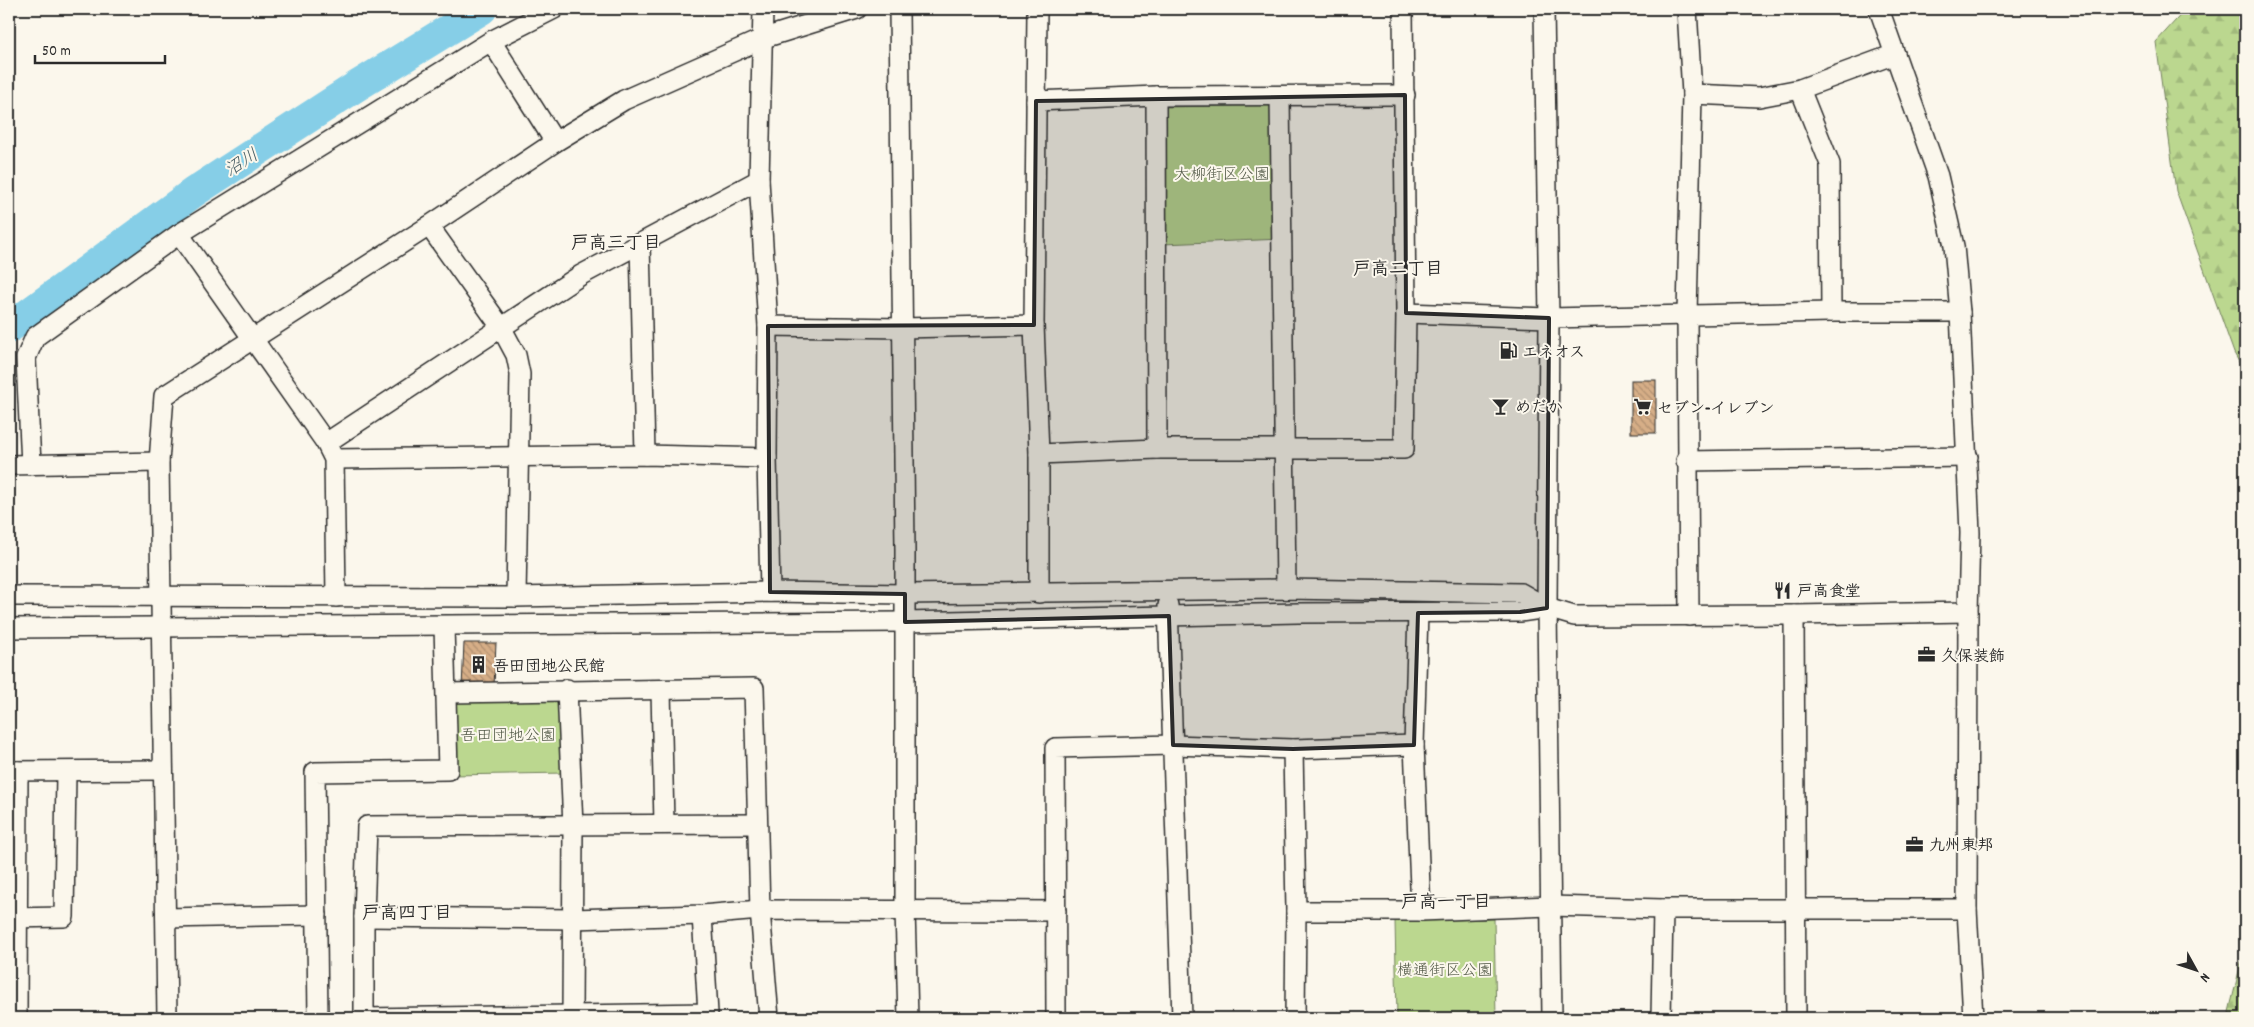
<svg xmlns="http://www.w3.org/2000/svg" width="2254" height="1027" font-family="Dekko,'Klee One',sans-serif">
  <style>
    .forest { fill: url(#forest-firs); stroke: #73815d }
    .green { fill: #bbd78f; stroke: #73815d }
    .lines { fill: none; stroke-linecap: round; stroke-linejoin: round }
    .river { stroke: #86cee7; stroke-width: 31 }
    .building { fill: url(#building-back-hatch); stroke: #2b2b2b }
    .minor-casing { stroke: #2b2b2b; stroke-width: 22 }
    .minor { stroke: #fbf7ec; stroke-width: 19 }
    .marked { fill: #2b2b2b; fill-opacity: 0.2; stroke: #2b2b2b; stroke-width: 4; stroke-linejoin: round }
    .labels { text-anchor: middle; stroke-width: 4; stroke-linejoin: round; paint-order: stroke }
    .park-label { font-size: 16px; fill: #4f5644; stroke: #fbf7ec }
    .poi-label { font-size: 16px; font-weight: bold; fill: #2b2b2b; stroke: #fbf7ec; text-anchor: start }
    .water-label { font-size: 18px; font-style: italic; fill: #465c63; stroke: #fbf7ec }
    .neighbourhood-label { font-size: 18px; font-weight: bold; fill: #2b2b2b; stroke: #fbf7ec }
  </style>
  <defs>
    <pattern id="forest-firs" width="22" height="20" patternUnits="userSpaceOnUse" patternTransform="scale(1.25)"><rect width="22" height="20" fill="#bbd78f"/><path d="M5 1l3.5 6h-7zM16 11l3.5 6h-7z" fill="#a1b97c"/></pattern>
    <pattern id="building-back-hatch" width="6" height="6" patternUnits="userSpaceOnUse" patternTransform="scale(1.25)"><rect width="6" height="6" fill="#d6ae87"/><path d="M-1 5l2 2M0 0l6 6M5-1l2 2" fill="none" stroke="#ae8e6f"/></pattern>
  </defs>
  <rect width="100%" height="100%" fill="#fbf7ec"/>
  <filter id="ink" filterUnits="userSpaceOnUse"><feTurbulence type="fractalNoise" baseFrequency=".02" numOctaves="2"/><feDisplacementMap in="SourceGraphic" scale="10" xChannelSelector="R" yChannelSelector="G"/><feConvolveMatrix kernelMatrix="1 2 1 2 8 2 1 2 1" color-interpolation-filters="sRGB"/></filter>
  <g filter="url(#ink)">
    <g class="forest">
      <path d="M2186,9H2245V373L2234,353L2176,191L2156,42Z"/>
      <path d="M2245,946V1018H2231L2229,1012Z"/>
    </g>
    <g class="green">
      <path d="M1280,105L1282,239L1163,244V107Z"/>
      <path d="M451,693L563,695L566,773L452,775Z"/>
      <path d="M1494,919L1496,1018H1397L1395,921Z"/>
    </g>
    <g class="lines">
      <path class="river" d="M9,328L194,192L357,86L482,9"/>
    </g>
    <g class="building">
      <rect x="1631" y="380" width="25" height="53"/>
      <path d="M464,643H496L494,686L462,688Z"/>
    </g>
    <g class="lines">
      <defs>
        <g id="minor">
          <path d="M763,9L759,180L768,326L767,458L770,592"/>
          <path d="M899,9L905,550V910L908,1018"/>
          <path d="M1037,9L1034,325L1039,454V593"/>
          <path d="M1544,9L1549,318L1547,608L1552,1018"/>
          <path d="M1687,9L1692,94L1687,315L1689,616"/>
          <path d="M1879,9L1938,176L1954,246L1960,312L1970,533L1968,612L1967,909L1973,1018"/>
          <path d="M491,41L555,142"/>
          <path d="M1800,89L1830,164L1831,312"/>
          <path d="M1692,94L1759,97L1800,89L1895,54"/>
          <path d="M1156,96L1157,449"/>
          <path d="M1280,96L1286,589"/>
          <path d="M1036,101L1156,96L1405,95"/>
          <path d="M429,226L501,327L516,355L520,374L516,597"/>
          <path d="M179,234L326,443L334,459L336,597"/>
          <path d="M640,243L645,455"/>
          <path d="M1406,313L1549,318L1831,312H1960"/>
          <path d="M768,326L902,328L1034,325"/>
          <path d="M326,443L581,275L759,180"/>
          <path d="M1039,454L1157,449H1404L1406,313L1403,9"/>
          <path d="M334,459L645,455L767,458"/>
          <path d="M1686,461L1968,457"/>
          <path d="M9,465L159,462"/>
          <path d="M31,465L26,358L35,337L179,234L491,41L554,9"/>
          <path d="M9,596L516,597L770,592L905,594L1286,589L1521,593L1547,608L1574,616L1794,615L1968,612"/>
          <path d="M1168,605L1182,1018"/>
          <path d="M1418,613L1414,745L1421,911"/>
          <path d="M1794,615L1796,1018"/>
          <path d="M9,628L905,622L1298,613L1520,612L1547,608"/>
          <path d="M567,689L573,826L572,1018"/>
          <path d="M661,690L664,824"/>
          <path d="M447,693L754,688L760,910L769,1018"/>
          <path d="M1293,749L1296,911L1295,1018"/>
          <path d="M9,771L163,770"/>
          <path d="M1296,911H1421L1550,906L1663,909H1967"/>
          <path d="M702,915L708,1013L364,1018V917L367,826L756,824"/>
          <path d="M364,917L573,919L702,915L760,910L1056,911"/>
          <path d="M9,918L64,917L66,772"/>
          <path d="M166,918L317,915"/>
          <path d="M17,1018L18,771"/>
          <path d="M167,1018L159,462L164,396L429,226L555,142L624,100L764,38L857,9"/>
          <path d="M318,1018L315,772L448,770L444,626"/>
          <path d="M1056,1018L1055,748L1173,745L1293,749L1414,745"/>
          <path d="M1661,1018L1663,909"/>
        </g>
      </defs>
      <use href="#minor" class="minor-casing"/>
      <use href="#minor" class="minor"/>
    </g>
  </g>
  <path class="marked" d="M1405,95L1406,313L1549,318L1547,608L1520,612L1418,613L1414,745L1293,749L1173,745L1169,616L905,622V594L770,592L768,326L1034,325L1036,101Z"/>
  <defs>
    <symbol id="fuel-bare" viewBox="-9 -9 18 18"><path d="M-5.5-6h7V0h2V4h1.3V-2.5L3-4.5l.8-.8L6-3V5H2.5V1h-1V6h-7ZM-4.2-4.7v3.2H.2V-4.7Z" fill="#2b2b2b" stroke="#fbf7ec" stroke-width="2.5" paint-order="stroke"/></symbol>
    <symbol id="bar-bare" viewBox="-9 -9 18 18"><path d="M-6-5H6L.8 .8V4.5H3.5V6h-7V4.5H-.8V.8Z" fill="#2b2b2b" stroke="#fbf7ec" stroke-width="2.5" paint-order="stroke"/></symbol>
    <symbol id="supermarket-bare" viewBox="-9 -9 18 18"><path d="M-6-5.5h2.5l.6 2H6L4.5 2H-2.5L-4.4-4H-6ZM-1.5 3.2a1.3 1.3 0 1 0 .1 0ZM3 3.2a1.3 1.3 0 1 0 .1 0Z" fill="#2b2b2b" stroke="#fbf7ec" stroke-width="2.5" paint-order="stroke"/></symbol>
    <symbol id="restaurant-bare" viewBox="-9 -9 18 18"><path d="M-5-6h1v4h1v-4h1v4h1v-4h1v5L-1.5 .5V6h-2V.5L-5-1ZM5-6V6H3V1.5H1.5Q1.5-4 5-6Z" fill="#2b2b2b" stroke="#fbf7ec" stroke-width="2.5" paint-order="stroke"/></symbol>
    <symbol id="office-bare" viewBox="-9 -9 18 18"><path d="M-6-3h4V-5.5h4V-3h4V5H-6ZM-1-4.5V-3h2v-1.5ZM-6 0V1H6V0Z" fill="#2b2b2b" stroke="#fbf7ec" stroke-width="2.5" paint-order="stroke"/></symbol>
    <symbol id="building-bare" viewBox="-9 -9 18 18"><path d="M-4-6H4V6H1V3H-1V6H-4ZM-2.5-4.3h1.7v1.8h-1.7ZM.8-4.3h1.7v1.8H.8ZM-2.5-1h1.7V.8h-1.7ZM.8-1h1.7V.8H.8Z" fill="#2b2b2b" stroke="#fbf7ec" stroke-width="2.5" paint-order="stroke"/></symbol>
  </defs>
  <g fill-rule="evenodd">
    <use href="#fuel-bare" x="1496" y="338" width="25" height="25"/>
    <use href="#bar-bare" x="1488" y="394" width="25" height="25"/>
    <use href="#supermarket-bare" x="1630" y="394" width="25" height="25"/>
    <use href="#restaurant-bare" x="1770" y="578" width="25" height="25"/>
    <use href="#office-bare" x="1914" y="642" width="25" height="25"/>
    <use href="#building-bare" x="466" y="652" width="25" height="25"/>
    <use href="#office-bare" x="1902" y="832" width="25" height="25"/>
  </g>
  <g class="labels">
    <g class="park-label">
      <text x="1222" y="179">大柳街区公園</text>
      <text x="508" y="740">吾田団地公園</text>
      <text x="1445" y="975">横通街区公園</text>
    </g>
    <g class="poi-label">
      <text x="1522" y="357">エネオス</text>
      <text x="1515" y="412">めだか</text>
      <text x="1657" y="413">セブン-イレブン</text>
      <text x="1797" y="596">戸高食堂</text>
      <text x="1941" y="661">久保装飾</text>
      <text x="493" y="671">吾田団地公民館</text>
      <text x="1929" y="850">九州東邦</text>
    </g>
    <g class="water-label">
      <text transform="translate(241 162) rotate(-32)" y="6">沼川</text>
    </g>
    <g class="neighbourhood-label">
      <text x="616" y="248">戸高三丁目</text>
      <text x="1398" y="274">戸高二丁目</text>
      <text x="1446" y="907">戸高一丁目</text>
      <text x="407" y="918">戸高四丁目</text>
    </g>
  </g>
  <rect width="2254" height="1027" fill="none" stroke="#fbf7ec" stroke-width="30"/>
  <rect x="15" y="15" width="2224" height="997" fill="none" stroke="#2b2b2b" stroke-width="2" filter="url(#ink)"/>
  <g transform="translate(2196 970) rotate(130)" stroke="#fbf7ec" stroke-width="4" paint-order="stroke">
  <path d="M0-4L9 19L0 12L-9 19Z" fill="#2b2b2b"/>
  <text y="-8" font-size="14" font-weight="bold" text-anchor="middle" fill="#2b2b2b">N</text>
  </g>
  <path d="M35 55v8h130v-8" fill="none" stroke="#2b2b2b" stroke-width="2.5"/>
  <text x="42" y="55" font-size="15" fill="#2b2b2b" stroke="#fbf7ec" stroke-width="4" paint-order="stroke">50 m</text>
</svg>
